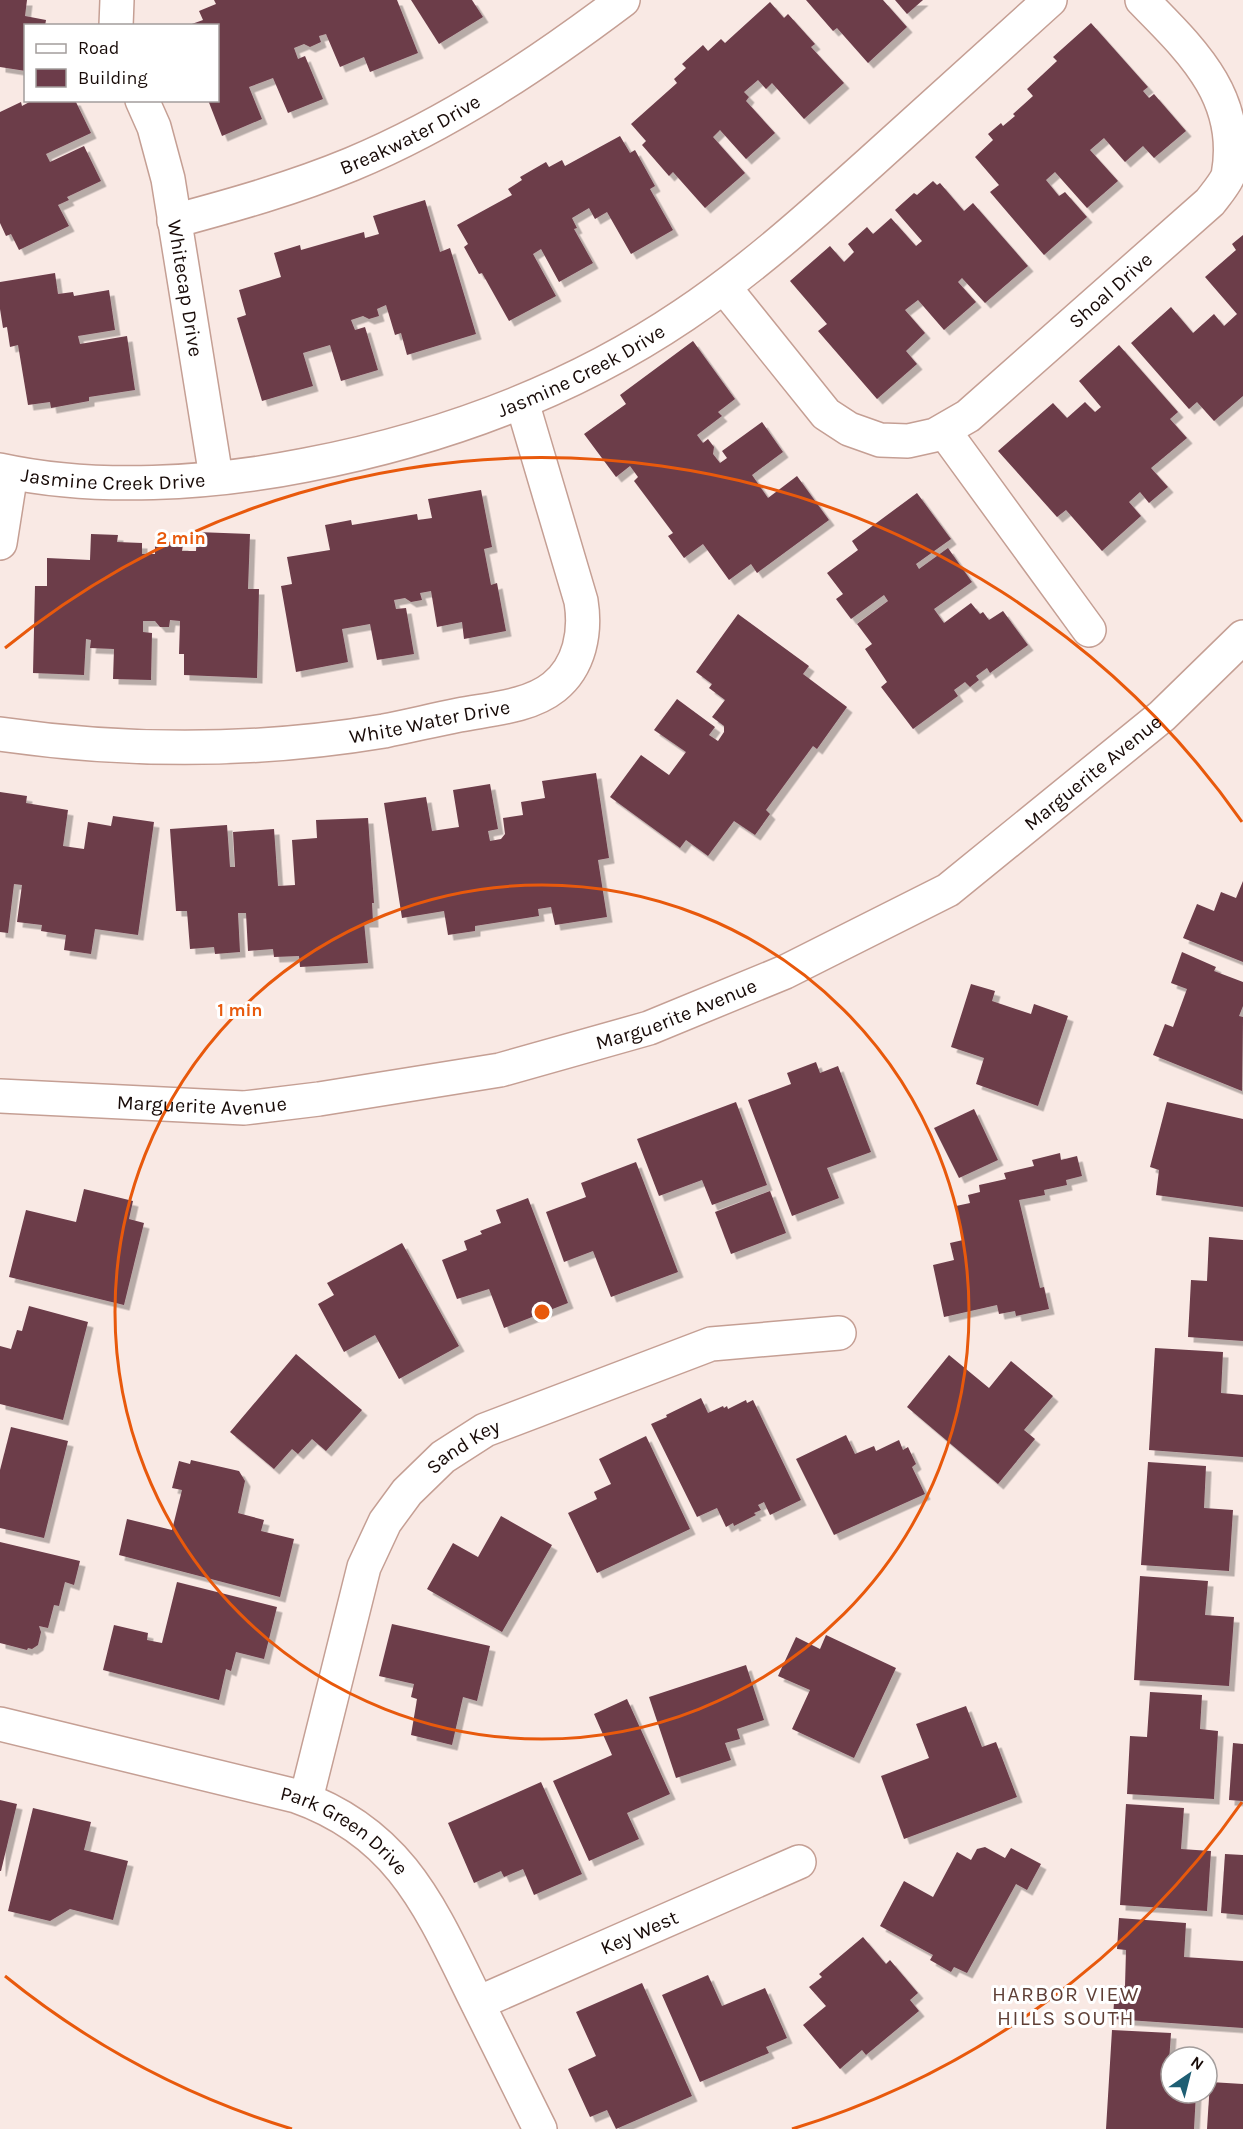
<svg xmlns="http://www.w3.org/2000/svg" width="1243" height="2129" font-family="Karla,sans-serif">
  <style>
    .building { fill: #6c3c4a; filter: url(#shadow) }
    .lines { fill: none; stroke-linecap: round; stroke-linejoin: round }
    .minor-casing { stroke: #c59f94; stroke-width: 36 }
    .tertiary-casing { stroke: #c59f94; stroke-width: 36 }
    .minor { stroke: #fff; stroke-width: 33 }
    .tertiary { stroke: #fff; stroke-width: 33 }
    .ring { fill: none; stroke: #e8590c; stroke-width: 3 }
    .labels { text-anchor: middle; stroke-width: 6; stroke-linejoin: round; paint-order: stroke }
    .street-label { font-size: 20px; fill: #180b08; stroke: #fff }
    .neighbourhood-label { font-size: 21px; letter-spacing: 1.5px; fill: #5f3f36; stroke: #fff }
    .centre { fill: #e8590c; stroke: #fff; stroke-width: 3 }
    .ring-label { font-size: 18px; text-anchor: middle; font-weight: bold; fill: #e8590c; stroke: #fff; stroke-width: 6; stroke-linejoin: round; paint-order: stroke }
  </style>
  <defs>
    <filter id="shadow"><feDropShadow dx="5.5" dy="5.5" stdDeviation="0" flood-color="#0004"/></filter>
  </defs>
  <rect width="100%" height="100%" fill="#f9e9e4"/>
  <g class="building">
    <path d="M0,0H27L25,16L46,20L45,26H26V71L0,67Z"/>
    <path d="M214,0H397L418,53L370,72L364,57L340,67L326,34L319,36L321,42L310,47L304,44L294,48L298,59L305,56L323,99L288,113L273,78L249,87L262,119L222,136L208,100H218V26L189,25L203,20L199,11L216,4Z"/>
    <path d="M411,0H472L483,17L439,44Z"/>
    <path d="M806,0H883L907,27L868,63L837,28L833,31Z"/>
    <path d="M895,0H923L907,14Z"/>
    <path d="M770,2L784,18L788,14L815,44L811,47L844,83L804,119L772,83L766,89L758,80L744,92L749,97L746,101L775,133L746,159L720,130L713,137L745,173L705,208L673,172L669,176L642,145L646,141L631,124L677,83L674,79L686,68L682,64L703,45L708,51L721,39L725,43Z"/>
    <path d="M1091,23L1148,87L1143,91L1149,98L1154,94L1186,131L1154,158L1143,146L1125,162L1104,138L1090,150L1118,181L1087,208L1055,172L1046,180L1059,196L1065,192L1087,217L1044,255L990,192L999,185L975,157L993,140L988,134L1001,123L1003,126L1015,116L1013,114L1033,96L1027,89L1057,61L1053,57Z"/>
    <path d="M33,100H75L91,133L46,154L50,162L84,146L101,181L67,197L69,200L58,205L69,226L19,250L11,234L6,236L0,223V112L21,102L22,106Z"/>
    <path d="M620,136L630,153L635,150L655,186L650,189L673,230L631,254L607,212L595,219L589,208L572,218L577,228L574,229L593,263L559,282L541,249L533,254L556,296L509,321L482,273L479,274L464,247L468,244L457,225L512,195L508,189L522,180L520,177L546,162L549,167L562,160L565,166Z"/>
    <path d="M933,181L937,185L940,183L964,211L973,203L1028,266L985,303L962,278L958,282L976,302L944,330L918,300L905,310L925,333L906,351L917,364L877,399L818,331L827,324L790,281L830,246L844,262L854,252L848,244L867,227L873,234L891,218L916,246L922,241L895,210L914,193L917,195Z"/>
    <path d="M425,200L440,252L450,248L476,334L407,355L401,333L395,335L386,305L377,309L379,316L369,319L363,316L351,320L355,330L365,327L378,370L341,381L330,345L303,353L313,386L262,401L237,318L246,315L239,290L281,277L274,253L300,245L301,250L364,232L365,238L379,234L373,216Z"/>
    <path d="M1243,235V396L1214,421L1197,402L1189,409L1131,343L1171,307L1193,333L1214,314L1224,326L1237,314L1205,277L1236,250L1232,244Z"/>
    <path d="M55,273L58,294L73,292L74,296L109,290L115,330L78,336L80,344L127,336L135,390L89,397V401L51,408L50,402L28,405L18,345L10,347L7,327L3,328L0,309V282Z"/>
    <path d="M693,341L735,399L718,412L722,416L697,435L703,443L708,439L714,447L713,454L720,463L727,458L722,451L762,422L783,452L752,475L768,498L797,476L829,520L757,573L751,564L729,580L703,544L684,558L668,536L673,533L634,481L638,477L630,466L616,477L584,434L626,404L620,395Z"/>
    <path d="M1119,345L1178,412L1170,419L1187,438L1151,468L1168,487L1149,503L1140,492L1129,502L1141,516L1102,551L1066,510L1057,517L998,451L1053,403L1067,418L1085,402L1095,412L1101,407L1079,381Z"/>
    <path d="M481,490L492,547L484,549L491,585L497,583L506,631L464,639L462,622L437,627L431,591L420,593L422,600L411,602L405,598L394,600L396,609L406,608L414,654L377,660L370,624L342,629L348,662L296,672L281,586L292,584L287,557L330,550L325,525L351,520L352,525L417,514L418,520L432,518L428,499Z"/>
    <path d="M917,493L951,539L916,564L919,569L948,548L972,582L934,609L944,623L971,603L980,614L983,612L989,620L1003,611L1028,645L990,673L987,668L976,676L979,680L970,687L965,682L954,690L958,696L913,729L881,687L887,682L865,649L872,644L857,624L888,601L884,595L851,619L836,599L843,594L827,573L858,550L852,541Z"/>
    <path d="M197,532L250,534L248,589H259L257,678L184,675V654H179L180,621L170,620L169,627H160L155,621H143V632L152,633L151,680L113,679L114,649L90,648L91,640L86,639L84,675L33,673L35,586H47V558L90,560L91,534L118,535L117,542L142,543V554H155V544L183,545L182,551H196Z"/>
    <path d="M738,614L809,666L803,674L847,707L817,749L813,746L766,810L770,814L755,835L734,821L708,856L686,840L680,848L610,797L641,755L669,775L686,752L654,730L677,699L715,727L709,735L718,741L724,732V726L712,717L725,700L709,688L712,684L696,672Z"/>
    <path d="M596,773L609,858L598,860L607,917L555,925L551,907L538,909L539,916L475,926V931L448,935L444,911L402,918L384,803L426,797L432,831L459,827L453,790L490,784L498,829L488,831L490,841L501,839L505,834L503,818L523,815L521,802L545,798L542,781Z"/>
    <path d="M0,792L27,796L26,803L68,810L63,846L84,849L88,822L111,826L113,816L154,822L138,935L95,929L91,954L64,950L66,935L41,931L42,925L17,922L22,885L14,884L8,933L0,932Z"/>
    <path d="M368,818L374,903H372L373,922H364L368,963L300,967L299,956L274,957L273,949L248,951L246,913H238L240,952L215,954L214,947L190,949L187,911H176L170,829L227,825L230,867H235L233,832L274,829L278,886L295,885L292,840L317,838L316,820Z"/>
    <path d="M1243,881V962L1183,938L1197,904L1214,911L1221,892L1236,898Z"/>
    <path d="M1182,952L1216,967L1214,971L1243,982V1006L1239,1016L1243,1017L1242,1091L1153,1055L1165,1024L1173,1027L1187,989L1171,983Z"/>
    <path d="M971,984L995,991L992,1001L1031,1014L1034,1004L1068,1016L1038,1106L976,1084L984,1058L951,1047Z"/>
    <path d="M816,1062L820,1073L838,1066L871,1152L827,1168L839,1198L792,1216L748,1100L791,1084L787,1073Z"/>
    <path d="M736,1102L767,1185L712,1205L702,1180L659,1196L637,1139Z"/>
    <path d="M1167,1102L1243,1119V1207L1156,1195L1159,1170L1150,1167Z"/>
    <path d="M974,1109L998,1160L959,1178L934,1128Z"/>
    <path d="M1060,1153L1061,1160L1077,1156L1082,1176L1066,1180L1067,1185L1044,1190L1045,1195L1019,1200L1040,1288L1044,1287L1049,1309L1016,1316L1015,1311L999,1314L997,1305L944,1317L933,1265L954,1260L950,1243L963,1240L956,1206L970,1203L968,1195L980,1192L979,1185L1006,1179L1004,1173L1034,1166L1032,1160Z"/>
    <path d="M636,1162L678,1272L611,1297L593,1251L564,1262L546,1212L586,1197L581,1183Z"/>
    <path d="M84,1189L133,1201L129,1219L144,1223L124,1305L9,1277L26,1210L76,1222Z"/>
    <path d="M770,1191L786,1233L731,1254L715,1212Z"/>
    <path d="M528,1198L568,1303L504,1328L489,1289L457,1299L442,1260L467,1250L464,1241L482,1234L480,1231L501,1223L496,1210Z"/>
    <path d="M1209,1237L1243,1240V1341L1188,1337L1191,1280L1207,1281Z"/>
    <path d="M402,1243L459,1346L399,1379L375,1335L344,1352L318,1304L334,1295L327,1283Z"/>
    <path d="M29,1306L88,1322L63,1420L0,1404V1346L11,1349L17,1330L22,1331Z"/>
    <path d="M1155,1348L1223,1352L1221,1393L1243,1395V1457L1149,1450Z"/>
    <path d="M296,1354L362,1410L326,1451L312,1439L298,1454L292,1449L274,1469L230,1432Z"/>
    <path d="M949,1355L989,1388L1011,1361L1053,1396L1024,1430L1035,1439L998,1484L907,1407Z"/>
    <path d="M701,1398L708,1413L723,1406L724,1408L727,1406L728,1409L746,1400L747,1403L753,1400L801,1500L770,1515L764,1502L758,1505L761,1510L754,1513L756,1515L734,1526L733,1523L726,1527L717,1508L697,1517L651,1424L667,1417L666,1415Z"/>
    <path d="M11,1427L68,1441L44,1538L0,1528V1470Z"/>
    <path d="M846,1435L855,1454L874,1446L876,1451L899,1440L903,1450L908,1447L916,1464L912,1467L925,1494L834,1535L796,1459Z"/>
    <path d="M646,1436L690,1529L597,1573L568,1513L597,1499L594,1492L611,1484L599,1459Z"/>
    <path d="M191,1460L239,1471L245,1481L238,1513L264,1520L261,1531L294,1539L280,1597L119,1555L127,1519L172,1530L182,1490L172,1488L179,1461L190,1464Z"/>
    <path d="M1148,1462L1206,1466L1204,1508L1233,1510L1229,1571L1141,1565Z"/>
    <path d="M501,1516L552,1545L502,1632L427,1589L453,1543L478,1557Z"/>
    <path d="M0,1542L80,1561L74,1585L65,1582L59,1606L54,1605L48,1628L39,1626L41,1632L38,1645L32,1649L28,1648L27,1650L0,1643Z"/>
    <path d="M1140,1576L1208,1581L1205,1615L1234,1617L1229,1686L1134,1680Z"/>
    <path d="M177,1582L277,1607L264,1659L236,1652L231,1671L226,1669L219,1700L103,1670L114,1625L148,1633L147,1640L162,1643Z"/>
    <path d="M392,1624L490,1646L477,1701L463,1697L452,1745L411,1735L417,1699L411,1697L414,1684L379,1676Z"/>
    <path d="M826,1635L896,1668L854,1758L792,1729L810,1690L778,1676L796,1637L820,1649Z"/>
    <path d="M746,1665L764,1720L737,1729L740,1739L725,1743L731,1760L676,1778L649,1697Z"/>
    <path d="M1150,1692L1202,1695L1200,1729L1218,1731L1214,1799L1127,1794L1130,1736L1147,1737Z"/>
    <path d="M627,1699L670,1794L627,1813L639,1839L589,1861L553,1781L612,1755L594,1714Z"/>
    <path d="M966,1706L982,1747L996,1742L1017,1797L904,1839L881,1776L929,1758L916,1724Z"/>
    <path d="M1233,1743L1243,1744V1801L1229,1800Z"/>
    <path d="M541,1782L582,1874L534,1895L523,1869L504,1877L501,1871L474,1883L448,1823Z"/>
    <path d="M0,1800L17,1804L1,1871H0Z"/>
    <path d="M1126,1804L1184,1808L1181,1849L1211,1851L1207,1911L1120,1905Z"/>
    <path d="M33,1808L91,1822L84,1850L128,1861L113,1920L70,1909L50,1921L8,1911Z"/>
    <path d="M985,1847L1005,1858L1011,1848L1041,1864L1027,1890L1016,1884L967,1973L954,1967L951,1972L930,1960L933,1955L880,1926L904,1881L933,1897L957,1852L971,1860L977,1849Z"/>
    <path d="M1225,1854L1243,1855V1915L1221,1913Z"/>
    <path d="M1119,1918L1186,1923L1184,1957L1243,1961V2028L1113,2019L1115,1985L1125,1986L1126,1950L1117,1949Z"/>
    <path d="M863,1937L886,1964L890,1960L918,1993L910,2000L919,2011L866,2055L862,2050L840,2069L803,2025L826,2006L809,1987L822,1977L819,1974Z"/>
    <path d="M708,1975L722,2006L765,1988L787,2038L766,2047L769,2053L700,2082L662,1995Z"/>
    <path d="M642,1983L692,2096L616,2129L607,2110L590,2117L568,2069L596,2056L576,2012Z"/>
    <path d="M1112,2030L1171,2033L1168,2076H1171V2093H1196L1194,2129H1106Z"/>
    <path d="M1210,2082L1243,2084V2129H1207Z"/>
  </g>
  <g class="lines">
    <defs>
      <g id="minor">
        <path d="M116,26L117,0"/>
        <path id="s1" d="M142,100L154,127L168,179L216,477"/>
        <path id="s2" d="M174,221C234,205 294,188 352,164C450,123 538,64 623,0"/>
        <path id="s3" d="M724,287L826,414L849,429L880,440L908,441L935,435L968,416L1210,202C1216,194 1224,185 1228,176C1243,97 1190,49 1142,0"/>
        <path d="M944,431L1089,630"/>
        <path id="s4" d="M0,470C96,491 210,484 306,465C441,439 570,392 684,315C751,270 811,216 871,162C930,108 990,54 1050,0"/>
        <path d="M0,543L11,473"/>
        <path id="s5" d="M0,734C126,752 258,752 384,731C409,726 434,720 459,715C490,709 529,707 554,687C580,666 586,632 581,601L522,402"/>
        <path id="s6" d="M0,1724L296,1796C398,1832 429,1904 473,1994C495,2039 518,2084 540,2129"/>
        <path id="s7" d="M306,1799L364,1567L385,1522L407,1492L443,1457L485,1430L711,1344L839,1333"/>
        <path id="s8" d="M478,2003L799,1862"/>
      </g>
      <g id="tertiary">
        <path id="s9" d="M0,1096L244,1108L319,1099L500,1070L649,1028L785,972L948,890L1162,716L1243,637"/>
      </g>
    </defs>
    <use href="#minor" class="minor-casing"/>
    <use href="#tertiary" class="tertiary-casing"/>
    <use href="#minor" class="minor"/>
    <use href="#tertiary" class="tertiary"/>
  </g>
  <g class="ring">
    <circle cx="542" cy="1312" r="427"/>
    <path d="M1242 1802A854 854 0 0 1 792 2129M292 2129A854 854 0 0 1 5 1976M5 648A854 854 0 0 1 1242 822"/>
  </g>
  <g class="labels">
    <g class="street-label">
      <text dy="7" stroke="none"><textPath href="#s2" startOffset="252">Breakwater Drive</textPath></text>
      <text dy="7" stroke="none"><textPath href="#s1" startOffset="194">Whitecap Drive</textPath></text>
      <text dy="7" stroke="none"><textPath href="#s3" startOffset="507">Shoal Drive</textPath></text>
      <text dy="7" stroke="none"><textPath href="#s4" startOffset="600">Jasmine Creek Drive</textPath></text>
      <text dy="7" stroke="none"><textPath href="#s4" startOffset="114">Jasmine Creek Drive</textPath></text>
      <text dy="7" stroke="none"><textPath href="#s5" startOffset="432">White Water Drive</textPath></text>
      <text dy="7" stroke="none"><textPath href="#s9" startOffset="1174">Marguerite Avenue</textPath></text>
      <text dy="7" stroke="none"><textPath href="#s9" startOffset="688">Marguerite Avenue</textPath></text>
      <text dy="7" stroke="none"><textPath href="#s9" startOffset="202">Marguerite Avenue</textPath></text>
      <text dy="7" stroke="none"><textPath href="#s7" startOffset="399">Sand Key</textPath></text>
      <text dy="7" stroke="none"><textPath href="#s6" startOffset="364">Park Green Drive</textPath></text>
      <text dy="7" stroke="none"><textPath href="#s8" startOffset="176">Key West</textPath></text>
    </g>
    <g class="neighbourhood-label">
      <text x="1066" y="2001">HARBOR VIEW<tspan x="1066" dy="24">HILLS SOUTH</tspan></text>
    </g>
  </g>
  <circle cx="542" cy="1312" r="9" class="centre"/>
  <g class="ring-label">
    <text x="181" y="544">2 min</text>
    <text x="240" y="1016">1 min</text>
  </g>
  <rect x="24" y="24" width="195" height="78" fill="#ffffff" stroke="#a39d9c" stroke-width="1.5"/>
  <rect x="36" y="44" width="30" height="9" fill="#ffffff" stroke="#a39d9c" stroke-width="1.5"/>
  <text x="78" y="54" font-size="18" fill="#180b08">Road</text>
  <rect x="36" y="69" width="30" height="18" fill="#6c3c4a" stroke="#a39d9c" stroke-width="1.5"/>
  <text x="78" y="84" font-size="18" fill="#180b08">Building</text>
  <g transform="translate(1189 2075) rotate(35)"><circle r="28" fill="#ffffff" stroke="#a39d9c" stroke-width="1.5"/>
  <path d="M0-4.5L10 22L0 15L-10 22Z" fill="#1e5e73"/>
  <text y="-9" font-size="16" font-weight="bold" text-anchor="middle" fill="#180b08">N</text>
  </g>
</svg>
